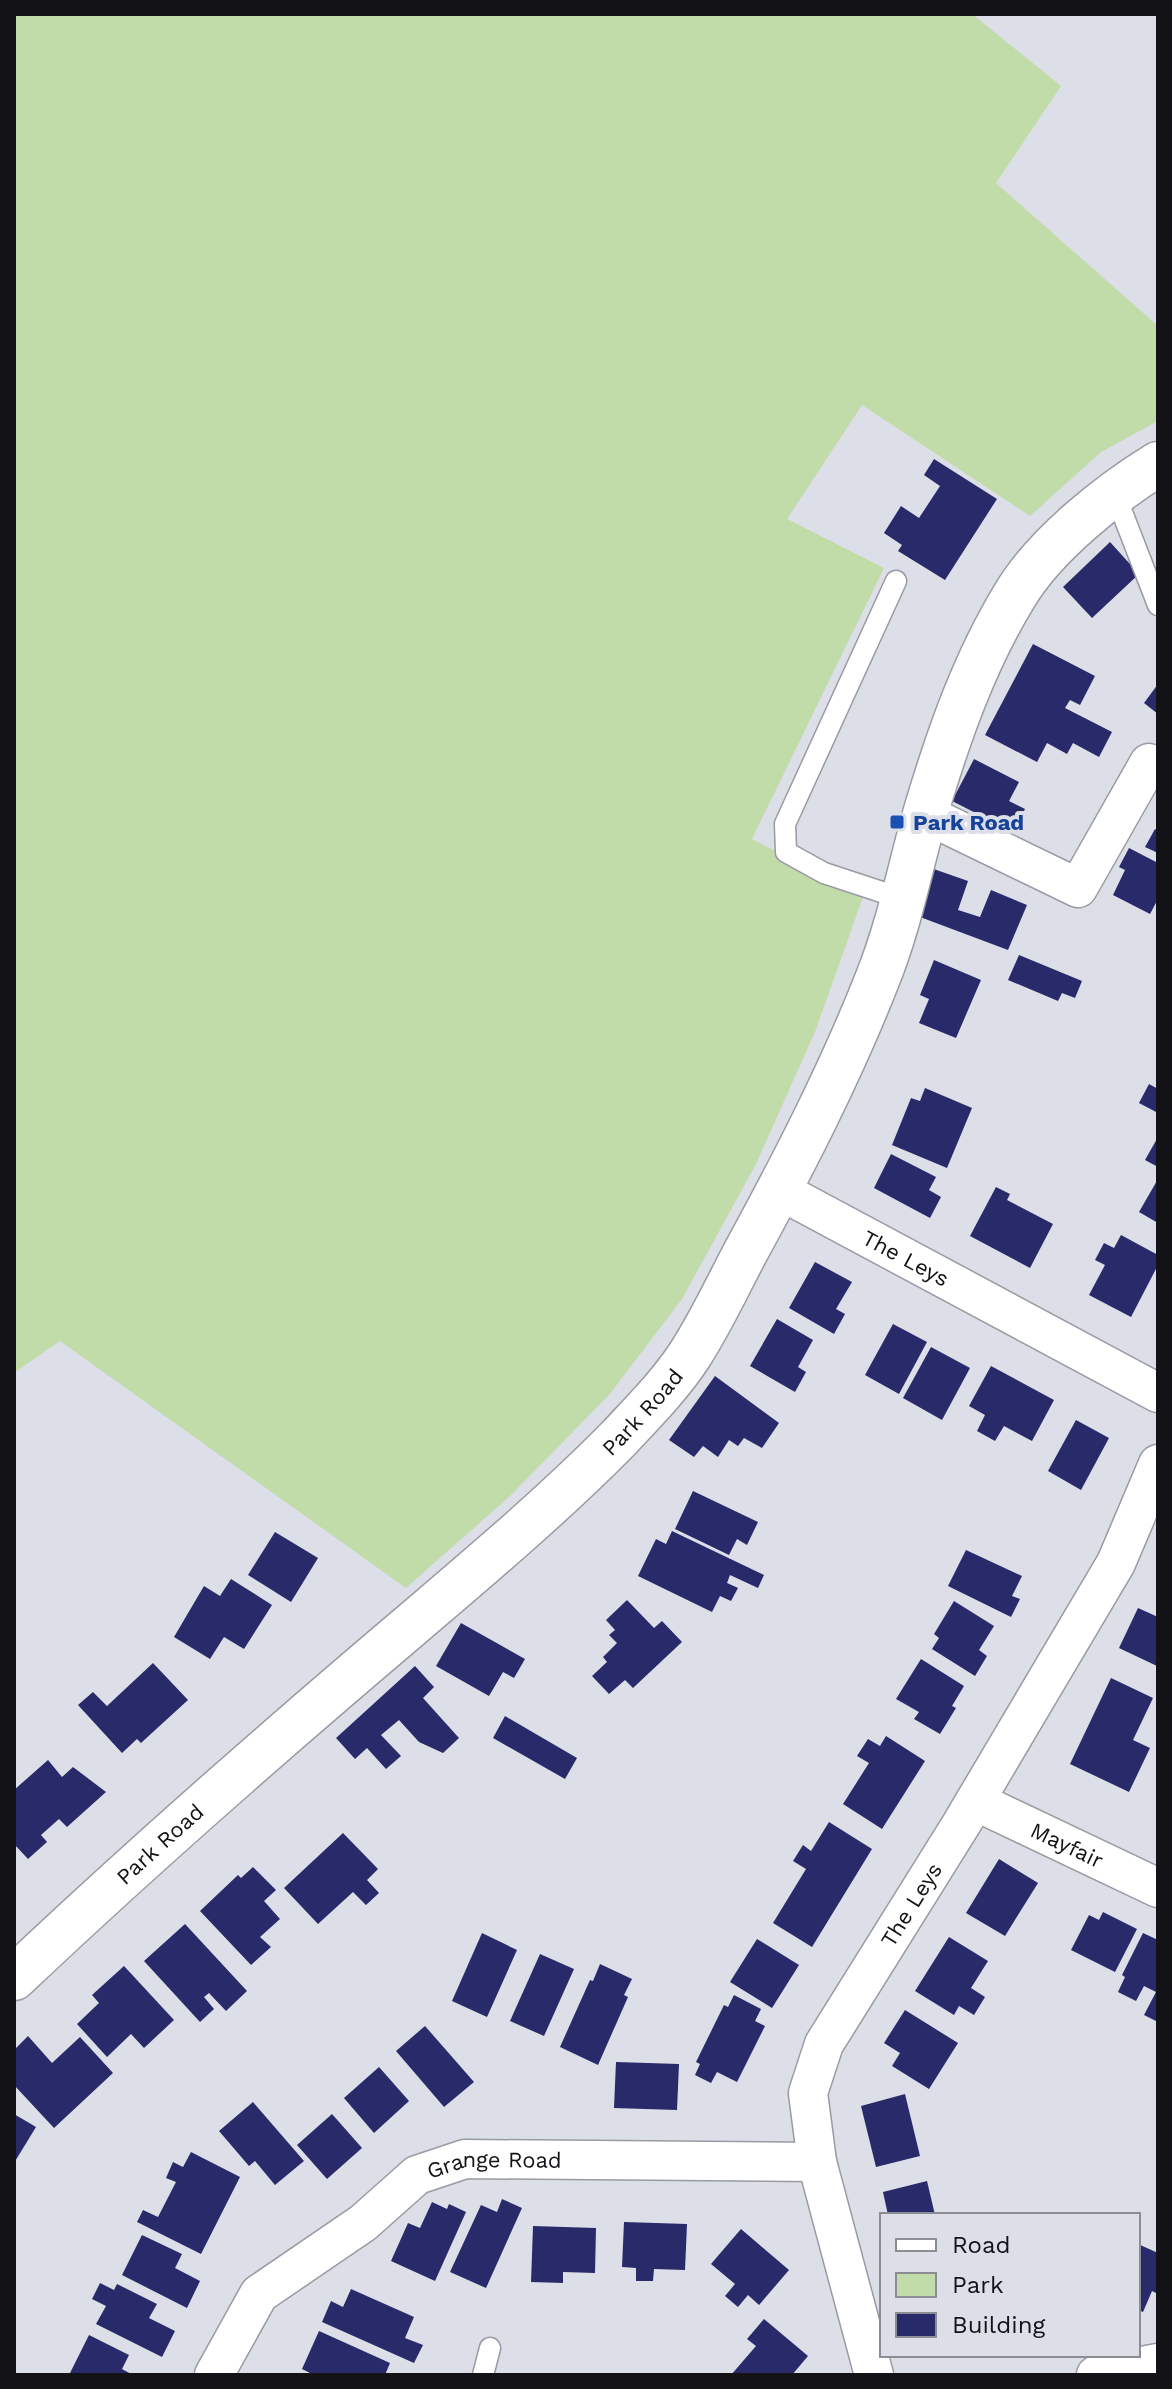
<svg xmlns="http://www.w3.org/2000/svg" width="1172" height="2389" font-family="'Work Sans',sans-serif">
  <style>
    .green { fill: #c1dba9 }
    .building { fill: #292a6a }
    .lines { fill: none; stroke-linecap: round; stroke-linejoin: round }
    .service-casing { stroke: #999aa3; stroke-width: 23 }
    .minor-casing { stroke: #999aa3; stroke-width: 41 }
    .secondary-casing { stroke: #999aa3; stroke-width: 47 }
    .service { stroke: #fff; stroke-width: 20 }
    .minor { stroke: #fff; stroke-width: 38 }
    .secondary { stroke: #fff; stroke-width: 44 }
    .transit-dot { fill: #1a4fb4; stroke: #dcdee8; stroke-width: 3 }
    .labels { text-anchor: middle; stroke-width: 8; stroke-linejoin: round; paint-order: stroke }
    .transit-label { font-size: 22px; font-weight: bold; fill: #164399; stroke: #dcdee8; text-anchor: start }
    .street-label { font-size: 22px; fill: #131317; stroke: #dcdee8 }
  </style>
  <rect width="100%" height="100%" fill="#dcdee8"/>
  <path class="green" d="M14,14H972L1061,86L996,183L1158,326V421L1101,452L1030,516L862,405L787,519L884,568L752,839L863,897L815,1032L756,1164L682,1299L609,1395L510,1496L406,1588L60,1341L14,1373Z"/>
  <g class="building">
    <path d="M934,459L997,499L945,580L898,551L902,545L884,533L901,506L919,518L940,486L924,475Z"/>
    <path d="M1110,542L1139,574L1092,618L1063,587Z"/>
    <path d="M1033,644L1095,676L1080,705L1070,700L1065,708L1112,732L1099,757L1073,743L1067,754L1047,743L1037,762L985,735Z"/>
    <path d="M1158,684V714L1144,703Z"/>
    <path d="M974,759L1019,782L1009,801L1025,809L1013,832L952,801Z"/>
    <path d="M1155,829L1158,831V853L1145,847Z"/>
    <path d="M1129,848L1158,863V899L1150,914L1113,895L1125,870L1119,867Z"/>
    <path d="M928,867L968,881L958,910L980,917L991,890L1027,905L1008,950L912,914Z"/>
    <path d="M1019,955L1082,981L1075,998L1062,993L1058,1001L1008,980Z"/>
    <path d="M934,960L981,980L956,1038L919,1023L929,999L920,995Z"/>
    <path d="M1149,1084L1158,1089V1113L1139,1103Z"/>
    <path d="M925,1088L972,1108L947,1168L892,1145L911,1098L920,1101Z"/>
    <path d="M1158,1137V1167L1145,1160Z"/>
    <path d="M891,1154L936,1177L929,1190L941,1197L930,1218L874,1188Z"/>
    <path d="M1158,1179V1223L1139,1212Z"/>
    <path d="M996,1187L1010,1194L1007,1200L1053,1224L1030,1268L970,1236Z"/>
    <path d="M1121,1235L1158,1255V1265L1131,1317L1089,1295L1105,1265L1095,1260L1104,1243L1114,1248Z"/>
    <path d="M815,1262L852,1282L836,1309L845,1314L834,1334L789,1308Z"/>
    <path d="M777,1319L813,1340L798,1367L806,1372L795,1392L750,1366Z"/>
    <path d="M893,1324L927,1342L899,1394L865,1375Z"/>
    <path d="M931,1347L970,1368L942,1420L903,1398Z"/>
    <path d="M991,1366L1054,1400L1032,1441L1004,1426L995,1441L977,1431L985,1415L969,1406Z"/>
    <path d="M715,1376L779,1423L762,1448L744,1438L738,1446L729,1440L718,1457L703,1446L694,1457L669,1440Z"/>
    <path d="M1076,1420L1109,1438L1081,1490L1048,1471Z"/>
    <path d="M693,1491L758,1522L747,1545L737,1539L729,1555L675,1529Z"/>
    <path d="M672,1531L764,1575L758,1588L730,1575L727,1583L738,1588L731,1601L720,1596L712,1612L638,1576L656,1539L666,1544Z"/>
    <path d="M275,1532L318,1558L291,1602L248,1575Z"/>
    <path d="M966,1550L1022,1576L1012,1596L1020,1599L1011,1617L948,1586Z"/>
    <path d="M231,1579L272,1605L244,1649L224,1637L210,1659L174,1637L204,1586L220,1596Z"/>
    <path d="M627,1600L654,1628L662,1621L682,1642L633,1688L625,1680L609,1694L592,1676L607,1662L603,1657L617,1643L609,1635L615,1630L606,1620Z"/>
    <path d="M954,1601L994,1626L979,1650L987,1656L975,1676L932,1649L939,1638L934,1634Z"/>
    <path d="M1138,1608L1158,1617L1157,1666L1119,1648Z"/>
    <path d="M461,1623L525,1659L514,1678L503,1672L489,1696L436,1666Z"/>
    <path d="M921,1659L964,1686L952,1706L956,1708L940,1734L914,1719L919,1712L896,1699Z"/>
    <path d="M153,1663L188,1700L141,1743L137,1739L122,1753L78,1705L93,1692L107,1706Z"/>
    <path d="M415,1666L434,1687L423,1698L459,1738L443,1753L419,1742L399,1720L381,1735L401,1756L386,1769L367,1748L355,1759L336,1738Z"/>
    <path d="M1111,1678L1153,1698L1133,1740L1150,1748L1129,1792L1070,1764Z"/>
    <path d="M505,1716L577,1758L565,1779L493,1738Z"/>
    <path d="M886,1736L925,1761L882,1829L843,1804L869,1763L857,1756L868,1739L880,1746Z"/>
    <path d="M48,1760L62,1777L73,1767L106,1792L67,1827L59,1819L41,1835L47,1842L28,1859L14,1844V1790Z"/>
    <path d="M829,1822L872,1849L812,1947L773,1923L806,1869L793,1861L803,1845L811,1851Z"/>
    <path d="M343,1833L378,1869L367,1880L379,1893L366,1905L353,1892L318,1924L284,1888Z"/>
    <path d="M999,1859L1038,1883L1005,1936L966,1913Z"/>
    <path d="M253,1867L276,1890L264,1901L280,1919L260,1937L271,1947L251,1965L200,1911L238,1875L241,1878Z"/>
    <path d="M1103,1912L1137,1929L1115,1972L1071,1950L1089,1915L1099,1920Z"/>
    <path d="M185,1924L247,1991L226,2011L209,1993L204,1997L214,2009L200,2022L144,1961Z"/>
    <path d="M482,1933L517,1950L487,2017L452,2001Z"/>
    <path d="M1143,1933L1158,1940V2022L1144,2015L1156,1992L1144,1986L1136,2001L1118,1992L1125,1977L1122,1975Z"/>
    <path d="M949,1937L988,1961L971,1988L985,1997L974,2015L959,2006L954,2015L915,1991Z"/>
    <path d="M757,1939L799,1965L772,2008L730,1982Z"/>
    <path d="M540,1954L574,1969L544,2036L510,2021Z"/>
    <path d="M600,1964L632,1979L624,1995L628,1997L598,2065L560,2047L590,1980L593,1981Z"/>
    <path d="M124,1966L174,2020L144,2048L131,2034L107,2057L77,2024L99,2003L92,1995Z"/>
    <path d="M734,1995L761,2009L755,2021L765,2026L737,2082L717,2072L711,2083L695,2075L700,2064L696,2062L724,2005L728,2007Z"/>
    <path d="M905,2010L958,2043L929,2089L892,2066L900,2053L884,2043Z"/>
    <path d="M425,2026L474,2082L444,2107L396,2051Z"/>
    <path d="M28,2036L52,2063L80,2037L113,2073L54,2128L14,2085V2050Z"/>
    <path d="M616,2062L679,2064L677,2110L614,2108Z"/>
    <path d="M379,2067L409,2101L374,2133L344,2098Z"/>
    <path d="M905,2094L920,2156L876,2167L861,2106Z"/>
    <path d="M253,2102L304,2161L275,2185L255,2161L249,2166L219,2131Z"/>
    <path d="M14,2114L36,2127L14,2163Z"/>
    <path d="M332,2114L362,2148L327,2179L297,2145Z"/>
    <path d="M191,2152L240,2177L201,2254L137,2222L143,2210L158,2217L176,2182L166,2178L173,2162L183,2167Z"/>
    <path d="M927,2181L935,2215H888L883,2192Z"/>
    <path d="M502,2199L522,2208L486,2288L450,2272L481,2205L497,2212Z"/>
    <path d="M432,2202L447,2209L449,2204L466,2212L435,2281L391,2261L408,2223L420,2228Z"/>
    <path d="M624,2222L687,2224L685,2270L654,2269L653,2281H636V2268L622,2267Z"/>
    <path d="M533,2226L596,2228L595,2273L563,2272V2283L531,2282Z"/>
    <path d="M741,2229L789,2270L759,2305L748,2295L738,2307L725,2296L735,2284L711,2264Z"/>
    <path d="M142,2235L182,2254L175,2268L200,2281L187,2308L122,2275Z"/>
    <path d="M1138,2244L1158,2253V2294L1152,2291L1143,2312L1138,2310Z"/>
    <path d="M100,2283L114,2290L117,2284L157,2304L149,2318L175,2331L162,2357L96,2324L106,2306L92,2299Z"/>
    <path d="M351,2289L414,2317L405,2338L423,2345L414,2363L322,2322L331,2301L343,2307Z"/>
    <path d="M764,2319L808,2356L792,2375H731L756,2346L747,2339Z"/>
    <path d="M319,2331L390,2363L385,2375H314L302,2369Z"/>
    <path d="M89,2335L129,2355L122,2369L133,2375H69Z"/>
  </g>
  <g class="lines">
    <defs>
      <g id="service">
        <path d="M1115,494L1158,605"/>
        <path d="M896,581L785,824L786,852L824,873L903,899"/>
        <path d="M483,2375L490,2348"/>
      </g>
      <g id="minor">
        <path d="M925,814L1078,888L1149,763"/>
        <path id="s1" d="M779,1190L1158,1393"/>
        <path id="s2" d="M975,1801L1158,1888"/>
        <path id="s3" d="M214,2375L259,2294L363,2223L417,2175L465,2159L817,2162"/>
        <path id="s4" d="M874,2375L817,2162L808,2093L824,2044L962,1823L1116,1563L1158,1464"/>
        <path d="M1096,2375L1158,2363"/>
      </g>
      <g id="secondary">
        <path id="s5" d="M14,1978C144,1855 279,1737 416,1621C485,1562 555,1503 619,1438C643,1412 670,1385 689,1356C710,1324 727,1287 745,1253C793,1165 840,1074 877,980C899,926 910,868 926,811C948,737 974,662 1015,595C1045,545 1109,494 1158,464"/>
      </g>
    </defs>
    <use href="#service" class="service-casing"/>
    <use href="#minor" class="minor-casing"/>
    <use href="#secondary" class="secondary-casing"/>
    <use href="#service" class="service"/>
    <use href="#minor" class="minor"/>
    <use href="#secondary" class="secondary"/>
  </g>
  <rect class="transit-dot" x="889" y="814" width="16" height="16" rx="4"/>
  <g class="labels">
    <g class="transit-label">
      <text x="913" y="830">Park Road</text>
    </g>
    <g class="street-label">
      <text dy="8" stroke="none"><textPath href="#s1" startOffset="144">The Leys</textPath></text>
      <text dy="8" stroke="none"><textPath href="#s5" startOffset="846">Park Road</textPath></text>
      <text dy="8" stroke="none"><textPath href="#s2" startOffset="102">Mayfair</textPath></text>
      <text dy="8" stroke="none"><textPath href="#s5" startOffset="198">Park Road</textPath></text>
      <text dy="8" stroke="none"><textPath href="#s4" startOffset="506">The Leys</textPath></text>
      <text dy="8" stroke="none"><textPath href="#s3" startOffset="370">Grange Road</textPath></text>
    </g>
  </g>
  <rect width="1172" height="2389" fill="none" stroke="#131317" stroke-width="32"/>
  <rect x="880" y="2213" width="260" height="144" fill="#dcdee8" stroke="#8c8d94" stroke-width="2"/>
  <rect x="896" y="2239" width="40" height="12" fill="#ffffff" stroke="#8c8d94" stroke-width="2"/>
  <text x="952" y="2253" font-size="24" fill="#131317">Road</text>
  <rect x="896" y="2273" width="40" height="24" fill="#c1dba9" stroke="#8c8d94" stroke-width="2"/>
  <text x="952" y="2293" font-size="24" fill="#131317">Park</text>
  <rect x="896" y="2313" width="40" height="24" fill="#292a6a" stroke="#8c8d94" stroke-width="2"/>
  <text x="952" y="2333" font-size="24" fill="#131317">Building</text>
</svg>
